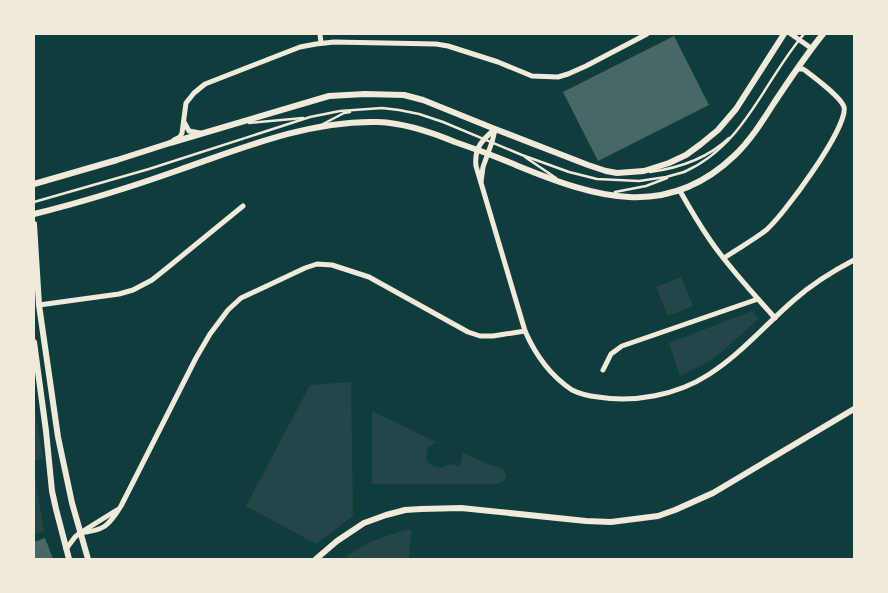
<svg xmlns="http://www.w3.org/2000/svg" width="888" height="593" font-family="Lato,sans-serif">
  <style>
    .green { fill: #244646 }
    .building { fill: #486865 }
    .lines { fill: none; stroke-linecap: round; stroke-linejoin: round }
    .service { stroke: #f1e9da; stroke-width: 2.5 }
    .minor { stroke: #f1e9da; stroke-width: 5 }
    .tertiary { stroke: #f1e9da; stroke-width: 6 }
  </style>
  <rect width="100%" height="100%" fill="#0f3d3e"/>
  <g class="green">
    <path d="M681,277L693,306L668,316L656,287Z"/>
    <path d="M752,311L758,319L724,350L706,363L680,376L669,343Z"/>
    <path d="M351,382L353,516L316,544L246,506L310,385Z"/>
    <path d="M34,404L43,458L34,461Z"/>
    <path d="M372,411L436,442L428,447L426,459L432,466L440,468L451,464L460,466L463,453L491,465L504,470L507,478L498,484H372Z"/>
    <path d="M34,469L44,531L34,534Z"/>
    <path d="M411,529L409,559H344C366,541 385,536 411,529Z"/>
  </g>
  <g class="building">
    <path d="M674,36L709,105L598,161L563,92Z"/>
    <path d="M45,538L53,559H34V542Z"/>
  </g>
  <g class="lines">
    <g class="service">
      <path d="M249,123L303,118"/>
      <path d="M323,124L344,113L350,112"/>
      <path d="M525,157L556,178"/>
      <path d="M650,172C679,168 707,159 729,138"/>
      <path d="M684,172C745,145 763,82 804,34"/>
      <path d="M615,192L646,186L667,178"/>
      <path d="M34,202L149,169L310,117L340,111L382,108L399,110L419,114L443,122L522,155L569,172L597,179L639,181L666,177L684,172"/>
    </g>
    <g class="minor">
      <path d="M320,34L321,43"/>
      <path d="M791,34L811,48"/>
      <path d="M184,122L189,131L200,133"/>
      <path d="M495,129C482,140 474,148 476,166L525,331C535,354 551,376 572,390C580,394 589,396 598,397C634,403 677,395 708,375C740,355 765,325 794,300C812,284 833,271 854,260"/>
      <path d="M174,140L180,137L182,133L186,103L194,93L205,84L300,47L316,44L334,42L436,44L448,46L498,62L532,76L558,77L568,74L586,66L647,34"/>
      <path d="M481,182L483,167L492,142L495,130"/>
      <path d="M680,191C689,207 699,224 710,240C729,268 753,293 775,318"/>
      <path d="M724,258C737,249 752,241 765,231C782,218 849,126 844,107C841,97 816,79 806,71L803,69H797"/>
      <path d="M39,305L119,294L133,290L152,280L167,268L243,206"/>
      <path d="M603,370L611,354L622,346L758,299"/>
      <path d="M80,533C104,530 108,527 121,506L196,358L210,334L228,310L241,298L305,268L317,264L332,265L369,277L468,332L480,336H493L525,331"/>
      <path d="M66,549L75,537L80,533L117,510"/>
    </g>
    <g class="tertiary">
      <path d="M34,184L117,160L170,143L329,96L365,94L404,95L423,100L495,129L588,165L606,171L617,173L644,171L669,163L686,155L701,144L718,130L736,109L784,34"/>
      <path d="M34,214C83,202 131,187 179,170C242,148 310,120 378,122C404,123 431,132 455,142C476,149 497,157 518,166C594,197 666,221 734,156C750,141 762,122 774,103C790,79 805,56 823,34"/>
      <path d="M34,224L39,305L58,437L72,503L88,559"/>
      <path d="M34,342L46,431L52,491L56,509L69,559"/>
      <path d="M316,559L337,541L364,523L386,515L405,510L421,509L461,508L586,521L611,522L658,516L675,510L713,493L854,409"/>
    </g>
  </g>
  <rect width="888" height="593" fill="none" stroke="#f1e9da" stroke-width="70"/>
</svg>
